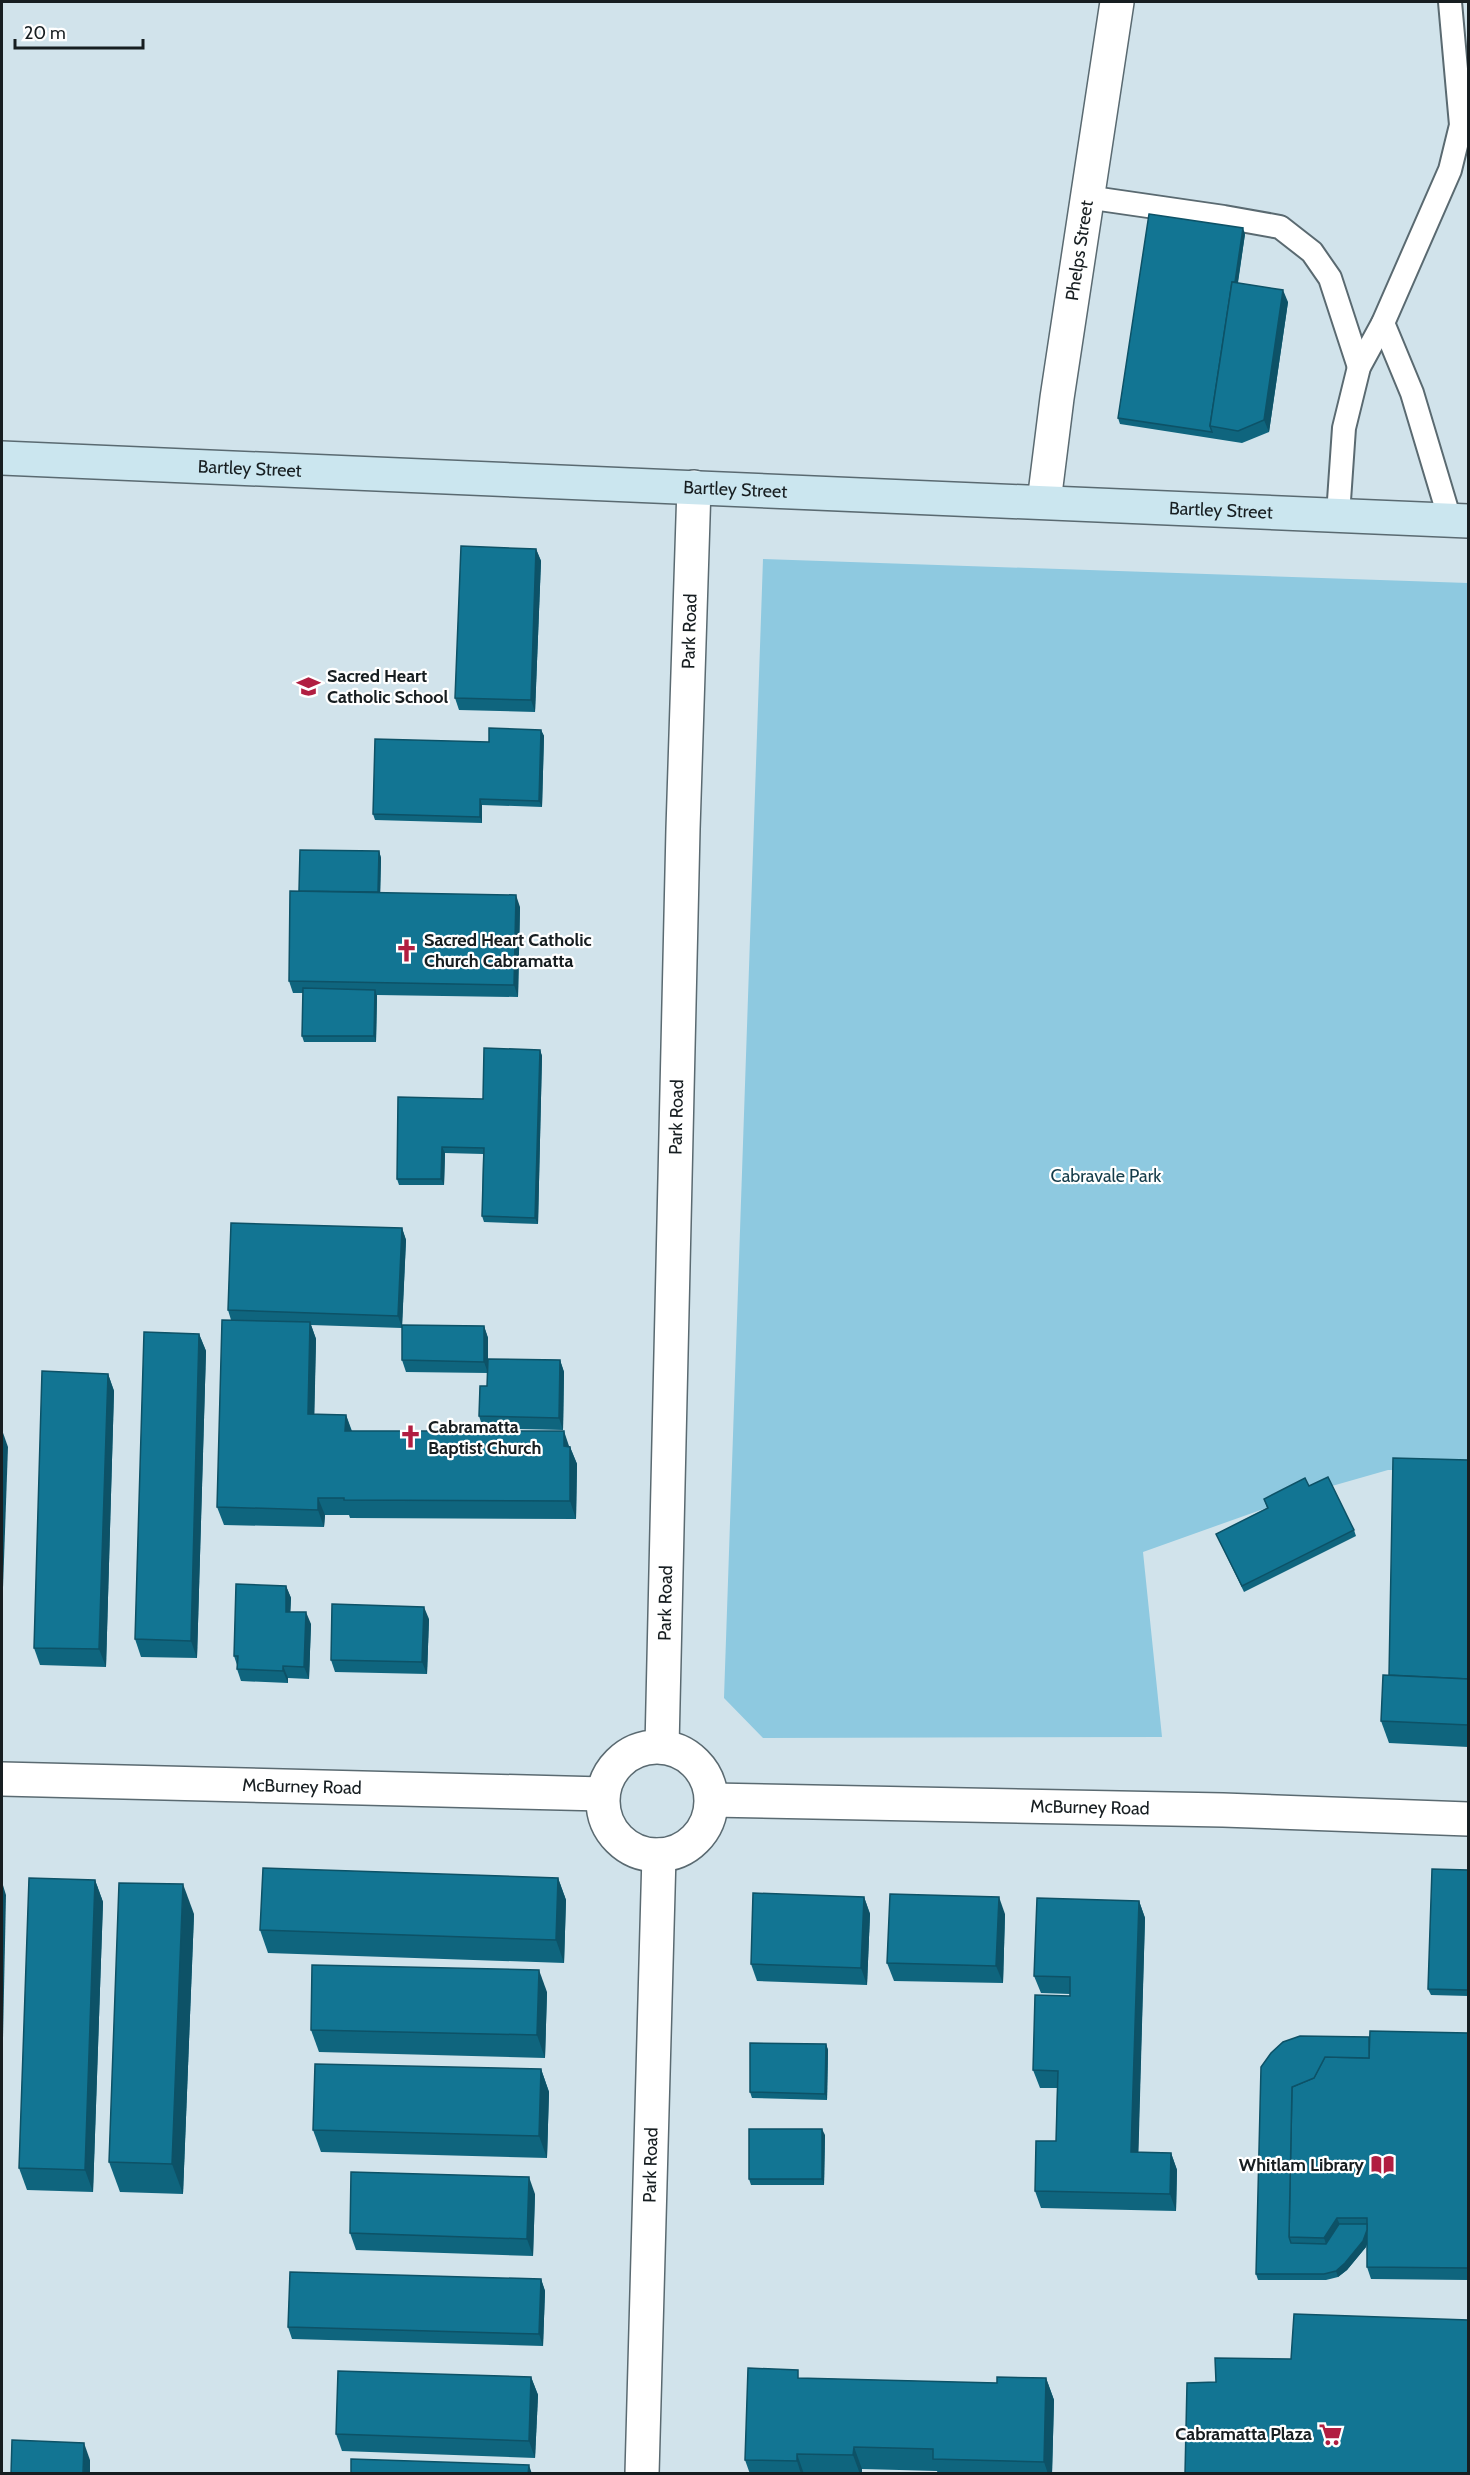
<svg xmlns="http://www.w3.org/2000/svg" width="1470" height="2475" font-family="Cabin,sans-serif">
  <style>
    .green { fill: #8ec9e0 }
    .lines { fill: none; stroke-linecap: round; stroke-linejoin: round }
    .service-casing { stroke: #5a6a71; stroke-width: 26 }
    .minor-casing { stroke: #5a6a71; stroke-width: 36 }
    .secondary-casing { stroke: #5a6a71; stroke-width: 36 }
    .service { stroke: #fff; stroke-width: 22 }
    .minor { stroke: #fff; stroke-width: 33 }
    .secondary { stroke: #cbe6ef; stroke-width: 33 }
    .wall { fill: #0f657e }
    .shaded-wall { fill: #0d5267 }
    .building { fill: #127593; stroke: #0d5267; stroke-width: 1.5 }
    .labels { text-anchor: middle; stroke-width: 4.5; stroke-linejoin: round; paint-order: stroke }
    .street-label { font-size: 18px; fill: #171e21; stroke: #fff }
    .poi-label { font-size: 18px; font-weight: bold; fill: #171e21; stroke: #fff; text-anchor: start }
    .park-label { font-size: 18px; fill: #153c4a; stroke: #fff }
  </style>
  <rect width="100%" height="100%" fill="#d1e3eb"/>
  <path class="green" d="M763,559L1468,583V1470H1388L1311,1492L1143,1552L1162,1737L763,1738L724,1698Z"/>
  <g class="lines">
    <defs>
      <g id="service">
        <path d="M1086,197L1224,217L1280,227L1312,252L1330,278L1359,367"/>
        <path d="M1383,323L1412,393L1450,520"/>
        <path d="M1338,515L1344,428L1359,367L1383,323L1450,170L1461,125L1450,2"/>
      </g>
      <g id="minor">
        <path id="s1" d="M1044,502L1057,398L1117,2"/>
        <circle cx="657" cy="1801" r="54"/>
        <path id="s2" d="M662,1747L683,829L694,487"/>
        <path id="s3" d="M2,1779L603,1794"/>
        <path id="s4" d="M712,1800L1223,1810L1468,1819"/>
        <path id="s5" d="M642,2474L659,1855"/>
      </g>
      <g id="secondary">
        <path id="s6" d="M2,458L1468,521"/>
      </g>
    </defs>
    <use href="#service" class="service-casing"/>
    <use href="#minor" class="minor-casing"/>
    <use href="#secondary" class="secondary-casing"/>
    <use href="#service" class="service"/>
    <use href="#minor" class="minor"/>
    <use href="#secondary" class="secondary"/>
  </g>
  <g class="wall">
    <path d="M1245,234L1238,283L1288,302L1269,432L1242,443L1120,424L1118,418Z"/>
    <path d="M536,549L541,561L535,712L459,710L455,698Z"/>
    <path d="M541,730L544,736L542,807L482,805V823L375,820L373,814L489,742Z"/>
    <path d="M379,851L381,858L380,892L520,907L518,997L377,995L376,1042H304L302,1036L303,993H293L289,981L299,891Z"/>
    <path d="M540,1050L542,1056L538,1224L484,1222L482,1216L483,1154L445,1153L444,1185H399L397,1179L483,1099Z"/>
    <path d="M402,1228L406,1240L402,1325L484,1326L488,1338V1359L560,1360L564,1372L563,1430L483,1428L479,1416L487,1386L488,1373L406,1372L402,1360V1328L311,1325L316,1339L314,1414L346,1415L352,1431L570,1447L577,1464L576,1519L350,1518L349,1515H325L324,1527L224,1525L217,1507L231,1320L228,1310Z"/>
    <path d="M199,1334L206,1351L197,1658L141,1657L135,1639Z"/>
    <path d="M108,1374L114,1391L106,1667L40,1665L34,1648Z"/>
    <path d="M1468,1460V1747L1389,1743L1381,1721L1389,1675Z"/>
    <path d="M1309,1486L1354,1530L1356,1536L1244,1592L1216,1534L1267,1508L1264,1499Z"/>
    <path d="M286,1586L291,1598L290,1612L311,1624L309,1679L288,1678V1683L241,1681L237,1669V1665L234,1656Z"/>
    <path d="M429,1619L427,1674L335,1672L331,1660Z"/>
    <path d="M1468,1870V1996L1431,1995L1428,1989Z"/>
    <path d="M558,1878L566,1900L564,1963L268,1953L260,1930Z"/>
    <path d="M95,1880L103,1902L93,2192L27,2190L19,2168Z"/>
    <path d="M864,1897L870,1914L867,1985L757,1981L751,1964Z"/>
    <path d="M1139,1901L1145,1918L1138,2152L1171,2153L1177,2170L1176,2211L1041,2208L1035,2191L1056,2141L1057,2088H1040L1033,2070L1070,1994L1041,1993L1034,1976Z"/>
    <path d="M194,1914L183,2194L120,2192L109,2162Z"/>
    <path d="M1005,1914L1003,1983L894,1981L887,1963Z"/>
    <path d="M547,1992L545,2058L319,2052L311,2030Z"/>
    <path d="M1468,2033V2280L1371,2279L1367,2267V2243L1366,2247L1347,2270L1338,2277L1326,2280H1258L1256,2274L1369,2037Z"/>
    <path d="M826,2044L828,2050L827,2100L752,2098L750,2092Z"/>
    <path d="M541,2069L549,2092L547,2158L321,2152L313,2130Z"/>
    <path d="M825,2135L824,2185H751L749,2179Z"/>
    <path d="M535,2194L533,2256L356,2250L350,2233Z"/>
    <path d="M541,2279L545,2291L543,2346L292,2339L288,2327Z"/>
    <path d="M531,2377L538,2395L535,2458L342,2451L336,2434Z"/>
    <path d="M801,2378L997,2383L1046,2378L1054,2400L1052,2474H938L937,2471L862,2469V2474H750L745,2460Z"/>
  </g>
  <g class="shaded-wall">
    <path d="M1243,228L1245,234L1216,427H1213Z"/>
    <path d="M1283,290L1288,302L1269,432L1264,420Z"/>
    <path d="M536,549L541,561L535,712L531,700Z"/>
    <path d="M541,730L544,736L542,807L539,801Z"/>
    <path d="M480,799L482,805V823L480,817Z"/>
    <path d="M379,851L381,858L380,905L378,899Z"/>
    <path d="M516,895L520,907L518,997L514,985Z"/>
    <path d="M375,990L377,996L376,1042L374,1036Z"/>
    <path d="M540,1050L542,1056L538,1224L535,1218Z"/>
    <path d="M442,1147L445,1153L444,1185L441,1179Z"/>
    <path d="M402,1228L406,1240L402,1328L398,1316Z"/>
    <path d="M310,1322L316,1339L314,1432L308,1414Z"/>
    <path d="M484,1326L488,1338V1373L484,1362Z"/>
    <path d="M199,1334L206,1351L197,1658L191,1641Z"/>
    <path d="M560,1360L564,1372L563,1430L559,1418Z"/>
    <path d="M108,1374L114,1391L106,1667L99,1649Z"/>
    <path d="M346,1415L352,1433L345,1431Z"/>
    <path d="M2,1430L8,1447L2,1616Z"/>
    <path d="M564,1431L570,1449L564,1446Z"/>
    <path d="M570,1447L577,1464L576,1519L570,1501Z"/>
    <path d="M318,1498L325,1515L324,1527L318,1510Z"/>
    <path d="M286,1586L291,1598L290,1623L286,1612Z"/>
    <path d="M424,1607L429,1619L427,1674L422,1662Z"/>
    <path d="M306,1612L311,1624L309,1679L304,1667Z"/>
    <path d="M283,1666L288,1678V1683L283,1671Z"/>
    <path d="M558,1878L566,1900L564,1963L556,1940Z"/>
    <path d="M95,1880L103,1902L93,2192L85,2170Z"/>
    <path d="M2,1882L6,1895L2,2086Z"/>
    <path d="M183,1884L194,1914L183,2194L172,2164Z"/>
    <path d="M864,1897L870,1914L867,1985L861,1968Z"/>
    <path d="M999,1897L1005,1914L1003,1983L996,1966Z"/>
    <path d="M1139,1901L1145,1918L1138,2169L1131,2152Z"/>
    <path d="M539,1970L547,1992L545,2058L537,2035Z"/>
    <path d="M826,2044L828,2050L827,2100L825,2094Z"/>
    <path d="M541,2069L549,2092L547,2158L539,2136Z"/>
    <path d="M822,2129L825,2135L824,2185L822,2179Z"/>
    <path d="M1171,2153L1177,2170L1176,2211L1170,2194Z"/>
    <path d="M529,2177L535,2194L533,2256L527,2239Z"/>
    <path d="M1337,2218L1342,2230L1328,2250L1324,2238Z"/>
    <path d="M1369,2224L1372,2230L1366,2247L1347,2270L1338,2277L1336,2271Z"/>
    <path d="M541,2279L545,2291L543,2346L539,2334Z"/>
    <path d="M531,2377L538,2395L535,2458L529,2441Z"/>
    <path d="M1046,2378L1054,2400L1052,2474H1048L1044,2462Z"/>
    <path d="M84,2443L90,2460V2474H83Z"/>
    <path d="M854,2447L862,2469V2474H860L853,2455Z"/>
    <path d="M797,2454L804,2474H801L797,2461Z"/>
    <path d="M529,2465L532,2474H528Z"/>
  </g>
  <g class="building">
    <path d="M1149,214L1243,228L1235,282H1232L1210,426L1212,432L1118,418Z"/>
    <path d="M1232,282L1283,290L1264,420L1238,431L1210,426Z"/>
    <path d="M461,546L536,549L531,700L455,698Z"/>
    <path d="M489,728L541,730L539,801L480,799V817L373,814L375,739L489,742Z"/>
    <path d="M300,850L379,851L378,892L299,891Z"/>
    <path d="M290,891L516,895L514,985L289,981Z"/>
    <path d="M303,988L375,990L374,1036H302Z"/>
    <path d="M484,1048L540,1050L535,1218L482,1216L484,1148L442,1147L441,1179H397L398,1097L483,1099Z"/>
    <path d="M231,1223L402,1228L398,1316L228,1310Z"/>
    <path d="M222,1320L310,1322L308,1414L346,1415L345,1431H564V1446L570,1447V1501L344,1500V1498H318V1510L217,1507Z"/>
    <path d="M402,1325L484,1326V1362L402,1360Z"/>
    <path d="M144,1332L199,1334L191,1641L135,1639Z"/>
    <path d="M488,1359L560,1360L559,1418L479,1416L480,1386H487Z"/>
    <path d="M42,1371L108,1374L99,1649L34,1648Z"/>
    <path d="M1393,1458L1468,1460V1679L1389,1675Z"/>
    <path d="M1328,1477L1354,1530L1242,1586L1216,1534L1268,1508L1264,1499L1305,1478L1309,1486Z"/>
    <path d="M236,1584L286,1586V1612H306L304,1667L283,1666V1671L237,1669L238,1656H234Z"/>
    <path d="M332,1604L424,1607L422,1662L331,1660Z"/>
    <path d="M1383,1675L1468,1679V1725L1381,1721Z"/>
    <path d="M263,1868L558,1878L556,1940L260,1930Z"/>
    <path d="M1432,1869L1468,1870V1990L1428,1989Z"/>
    <path d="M29,1878L95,1880L85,2170L19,2168Z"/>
    <path d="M119,1883L183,1884L172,2164L109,2162Z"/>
    <path d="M753,1893L864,1897L861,1968L751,1964Z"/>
    <path d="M890,1894L999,1897L996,1966L887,1963Z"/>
    <path d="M1037,1898L1139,1901L1131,2152L1171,2153L1170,2194L1035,2191L1036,2141H1056L1058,2071L1033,2070L1035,1995L1070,1996V1977L1034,1976Z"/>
    <path d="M312,1965L539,1970L537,2035L311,2030Z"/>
    <path d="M1370,2031L1468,2033V2268L1367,2267V2218H1337L1324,2238L1289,2237L1292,2087L1314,2078L1325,2057L1369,2058Z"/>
    <path d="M1300,2036L1369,2037V2058L1325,2057L1314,2078L1292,2087L1289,2237L1291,2243L1326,2244L1339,2224H1367V2230L1363,2241L1345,2263L1336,2271L1324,2274H1256L1261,2067L1271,2053L1283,2042Z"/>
    <path d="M750,2043L826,2044L825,2094L750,2092Z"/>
    <path d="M315,2064L541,2069L539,2136L313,2130Z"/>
    <rect x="749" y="2129" width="73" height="50"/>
    <path d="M351,2172L529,2177L527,2239L350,2233Z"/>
    <path d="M290,2272L541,2279L539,2334L288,2327Z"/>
    <path d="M1294,2314L1468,2320V2474H1185L1187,2383L1216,2382L1215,2358L1291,2359Z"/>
    <path d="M748,2368L798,2370V2378L997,2383V2377L1046,2378L1044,2462L933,2459V2449L854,2447L853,2455L797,2454V2461L745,2460Z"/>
    <path d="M338,2371L531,2377L529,2441L336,2434Z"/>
    <path d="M12,2440L84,2443L83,2474H11Z"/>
    <path d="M351,2459L529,2465L528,2474H351Z"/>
  </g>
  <defs>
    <symbol id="school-bare" viewBox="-9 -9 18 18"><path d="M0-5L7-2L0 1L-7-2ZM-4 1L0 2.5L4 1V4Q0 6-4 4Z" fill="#b11e41" stroke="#fff" stroke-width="2.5" paint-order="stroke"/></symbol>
    <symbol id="church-bare" viewBox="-9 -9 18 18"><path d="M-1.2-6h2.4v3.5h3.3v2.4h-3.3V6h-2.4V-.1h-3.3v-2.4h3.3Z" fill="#b11e41" stroke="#fff" stroke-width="2.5" paint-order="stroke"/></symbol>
    <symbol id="library-bare" viewBox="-9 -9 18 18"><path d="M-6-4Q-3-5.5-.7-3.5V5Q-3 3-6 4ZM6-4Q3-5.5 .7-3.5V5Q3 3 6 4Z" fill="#b11e41" stroke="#fff" stroke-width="2.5" paint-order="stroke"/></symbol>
    <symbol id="supermarket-bare" viewBox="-9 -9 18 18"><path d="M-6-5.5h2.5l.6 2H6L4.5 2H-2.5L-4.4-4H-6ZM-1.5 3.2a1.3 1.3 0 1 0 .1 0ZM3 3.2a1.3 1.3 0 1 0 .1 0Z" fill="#b11e41" stroke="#fff" stroke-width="2.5" paint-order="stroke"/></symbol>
  </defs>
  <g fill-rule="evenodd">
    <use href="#school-bare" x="292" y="670" width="33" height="33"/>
    <use href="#church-bare" x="390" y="934" width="33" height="33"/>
    <use href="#church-bare" x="394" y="1420" width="33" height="33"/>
    <use href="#library-bare" x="1366" y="2148" width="33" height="33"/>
    <use href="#supermarket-bare" x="1314" y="2418" width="33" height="33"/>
  </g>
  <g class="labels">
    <g class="street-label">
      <text dy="6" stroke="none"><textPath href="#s1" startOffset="254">Phelps Street</textPath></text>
      <text dy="6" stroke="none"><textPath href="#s6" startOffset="248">Bartley Street</textPath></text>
      <text dy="6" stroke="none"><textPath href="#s6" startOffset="734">Bartley Street</textPath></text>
      <text dy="6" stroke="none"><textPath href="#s6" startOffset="1220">Bartley Street</textPath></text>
      <text dy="6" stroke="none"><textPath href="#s2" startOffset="1116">Park Road</textPath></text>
      <text dy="6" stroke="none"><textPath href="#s2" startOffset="630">Park Road</textPath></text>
      <text dy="6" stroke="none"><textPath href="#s2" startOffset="144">Park Road</textPath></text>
      <text dy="6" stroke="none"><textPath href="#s3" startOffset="300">McBurney Road</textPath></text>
      <text dy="6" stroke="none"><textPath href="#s4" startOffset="378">McBurney Road</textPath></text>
      <text dy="6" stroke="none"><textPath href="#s5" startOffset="309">Park Road</textPath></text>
    </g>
    <g class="poi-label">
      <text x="327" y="682">Sacred Heart<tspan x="327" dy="21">Catholic School</tspan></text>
      <text x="424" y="946">Sacred Heart Catholic<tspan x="424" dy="21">Church Cabramatta</tspan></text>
      <text x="428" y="1433">Cabramatta<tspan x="428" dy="21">Baptist Church</tspan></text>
      <text x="1364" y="2171" text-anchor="end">Whitlam Library</text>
      <text x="1312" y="2440" text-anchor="end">Cabramatta Plaza</text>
    </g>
    <g class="park-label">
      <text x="1106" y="1182">Cabravale Park</text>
    </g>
  </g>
  <rect width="1470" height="2475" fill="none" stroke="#171e21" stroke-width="6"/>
  <path d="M15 39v9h128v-9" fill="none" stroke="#171e21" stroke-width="3"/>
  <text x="24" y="39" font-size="18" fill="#171e21" stroke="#ffffff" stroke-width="4.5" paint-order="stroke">20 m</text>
</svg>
